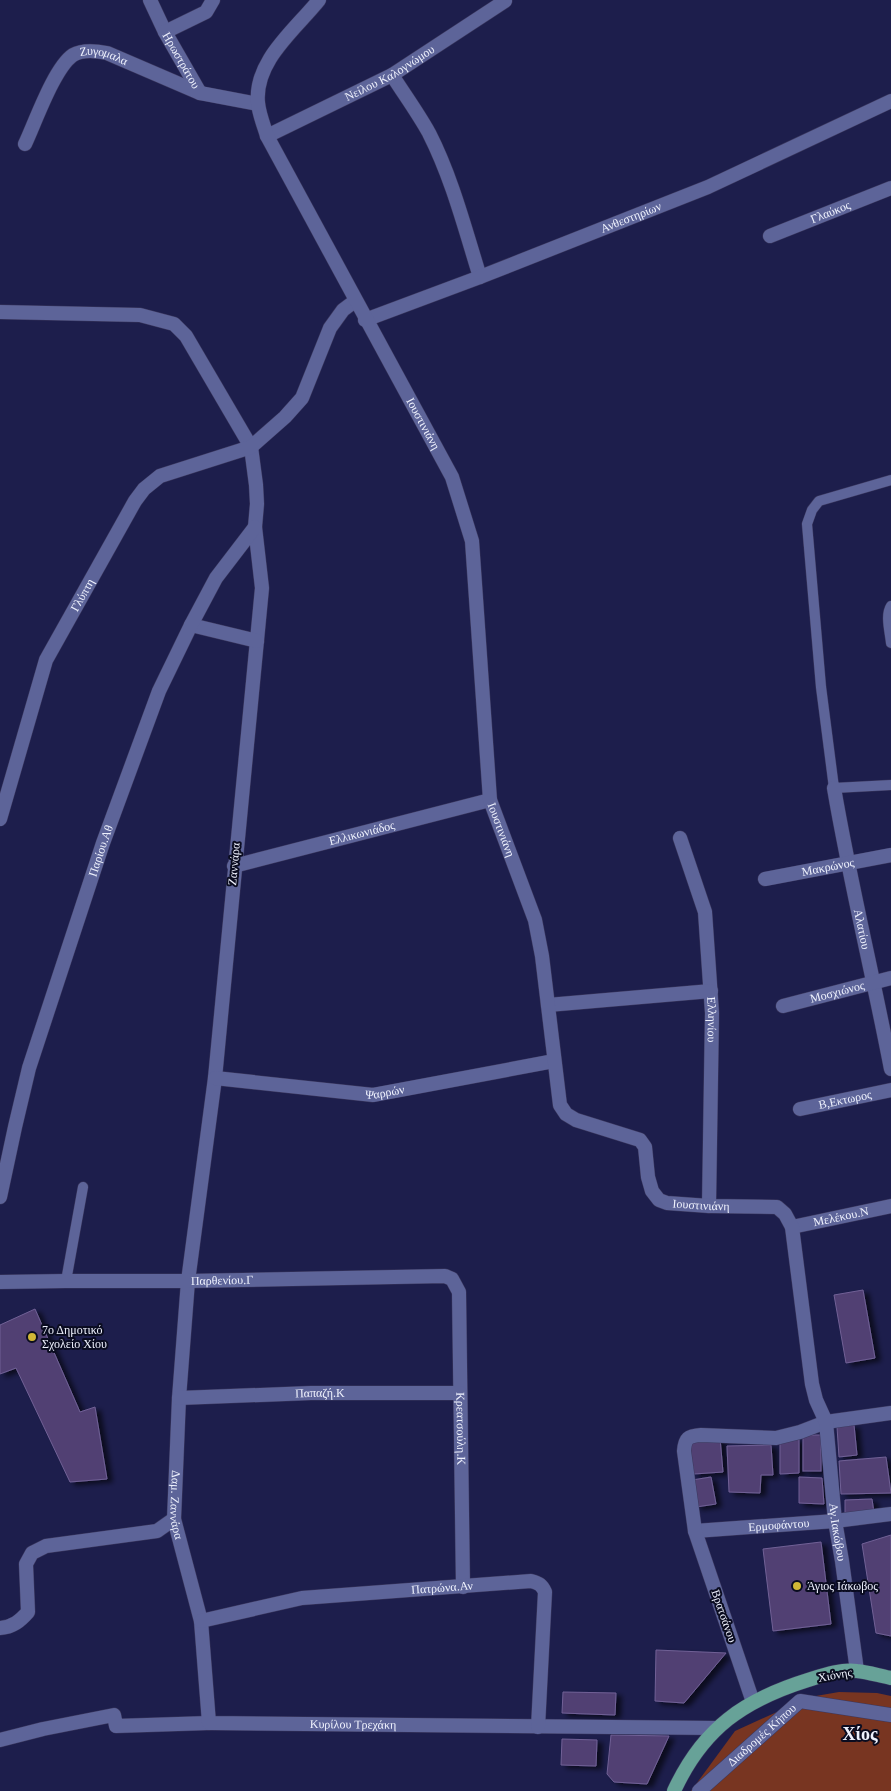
<svg xmlns="http://www.w3.org/2000/svg" width="891" height="1791" font-family="Georgia,serif">
  <style>
    .forest { fill: #783521 }
    .building { fill: #514073; stroke: #716196; filter: url(#shadow) }
    .lines { fill: none; stroke-linecap: round; stroke-linejoin: round }
    .service-casing { stroke: #3b385e; stroke-width: 11 }
    .pedestrian-casing { stroke: #3b385e; stroke-width: 15 }
    .minor-casing { stroke: #3b385e; stroke-width: 15 }
    .secondary-casing { stroke: #3b385e; stroke-width: 15 }
    .primary-casing { stroke: #3b385e; stroke-width: 15 }
    .service { stroke: #5d6499; stroke-width: 10 }
    .pedestrian { stroke: #5d6499; stroke-width: 14 }
    .minor { stroke: #5d6499; stroke-width: 14 }
    .secondary { stroke: #5d6499; stroke-width: 14 }
    .primary { stroke: #67a298; stroke-width: 14 }
    .poi-dot { fill: #d1b736; stroke: #0a0c20; stroke-width: 2 }
    .labels { text-anchor: middle; stroke-width: 4; stroke-linejoin: round; paint-order: stroke }
    .street-label { font-size: 12px; fill: #eef1fd; stroke: #0a0c20 }
    .poi-label { font-size: 12px; fill: #eef1fd; stroke: #0a0c20; text-anchor: start }
    .district-label { font-size: 18px; font-weight: bold; fill: #eef1fd; stroke: #0a0c20 }
  </style>
  <defs>
    <filter id="shadow"><feDropShadow dx="5.5" dy="3" stdDeviation="2.5" flood-color="#0009"/></filter>
  </defs>
  <rect width="100%" height="100%" fill="#1d1e4c"/>
  <path class="forest" d="M839,1692L877,1693L891,1696V1791H691L735,1731L810,1697Z"/>
  <g class="building">
    <path d="M863,1290L875,1358L846,1363L834,1295Z"/>
    <path d="M35,1309L80,1412L95,1407L107,1479L70,1482L16,1368L0,1374V1325Z"/>
    <path d="M854,1425L857,1455L839,1457L837,1427Z"/>
    <rect x="803" y="1435" width="18" height="36"/>
    <path d="M720,1438L723,1472L694,1474L688,1439Z"/>
    <path d="M799,1439V1473L780,1474V1440Z"/>
    <path d="M771,1445L773,1475H761L760,1493L729,1492L727,1446Z"/>
    <path d="M886,1457L891,1493L841,1494L839,1461Z"/>
    <path d="M711,1477L716,1504L696,1507L692,1480Z"/>
    <path d="M799,1477L822,1478L824,1504L799,1503Z"/>
    <path d="M872,1499L874,1513L845,1517V1500Z"/>
    <path d="M891,1535V1636L876,1633L862,1544Z"/>
    <path d="M821,1542L831,1624L773,1631L763,1549Z"/>
    <path d="M656,1650L726,1653L684,1703L655,1701Z"/>
    <path d="M563,1692L616,1693L615,1715L562,1713Z"/>
    <path d="M611,1735L669,1736L647,1784L614,1782L607,1774Z"/>
    <path d="M562,1739L597,1740L596,1766L561,1765Z"/>
  </g>
  <g class="lines">
    <defs>
      <g id="service">
        <path d="M891,480L819,501L812,510L807,524L821,687L834,788L891,785"/>
        <path d="M891,606C885,615 890,632 891,643"/>
        <path d="M66,1281L83,1187"/>
      </g>
      <g id="pedestrian">
        <path d="M0,1740L43,1729L114,1715L116,1726L209,1723"/>
        <path id="s1" d="M699,1791L800,1701L891,1715"/>
      </g>
      <g id="minor">
        <path id="s2" d="M150,0L165,32L200,93"/>
        <path d="M165,32L206,12L213,0"/>
        <path d="M392,75C404,94 418,113 429,133C452,178 465,229 480,277"/>
        <path id="s3" d="M267,136L392,75L505,1"/>
        <path id="s4" d="M25,144C35,123 54,68 73,55C83,49 97,51 107,53L200,93L258,104"/>
        <path id="s5" d="M770,236L891,188"/>
        <path id="s6" d="M0,312L140,315L174,324L186,336L251,447L256,485L257,504L255,527L262,588L215,1078L188,1281L179,1398L174,1519L201,1621L209,1723L717,1728"/>
        <path id="s7" d="M365,320L480,277L708,187L891,101"/>
        <path d="M191,625L257,641"/>
        <path id="s8" d="M834,788C850,882 873,975 891,1069"/>
        <path id="s9" d="M0,819L46,660L135,501L144,489L160,476L251,447L285,417L302,398L330,328L343,310L355,301"/>
        <path id="s10" d="M680,838L705,912L712,1013L709,1206"/>
        <path id="s11" d="M234,866L490,800"/>
        <path id="s12" d="M765,879L891,855"/>
        <path d="M548,1005L711,991"/>
        <path id="s13" d="M783,1006L891,978"/>
        <path id="s14" d="M215,1078L373,1095L554,1061"/>
        <path id="s15" d="M800,1109L891,1090"/>
        <path id="s16" d="M0,1197L15,1127L29,1068L103,843L159,691L191,625L216,578L255,527"/>
        <path id="s17" d="M792,1227L891,1206"/>
        <path id="s18" d="M0,1282L66,1281H188L445,1276L452,1279L459,1292L463,1587"/>
        <path id="s19" d="M179,1398L311,1393H460"/>
        <path id="s20" d="M695,1531L835,1521L891,1514"/>
        <path id="s21" d="M201,1621L302,1598L531,1581C539,1583 542,1585 545,1592L538,1727"/>
        <path d="M0,1628C13,1627 20,1621 28,1612L26,1564L32,1553L46,1546L157,1531L174,1519"/>
        <path d="M753,1702L695,1531L684,1451C685,1438 688,1436 701,1435L776,1438L800,1432L826,1422L891,1413"/>
      </g>
      <g id="secondary">
        <path id="s22" d="M319,0C295,30 254,61 258,103C259,114 264,126 267,136L452,477L472,541L490,800L535,920L542,956L560,1105L566,1114L576,1120L640,1140L645,1147L648,1177L652,1191L659,1200L667,1203L709,1206L777,1207L785,1214L792,1227L812,1384L816,1400L826,1422L835,1521L842,1561L857,1671"/>
      </g>
      <path id="primary" d="M674,1791C703,1728 744,1700 808,1680C824,1675 841,1669 857,1671C868,1672 880,1676 891,1678"/>
    </defs>
    <use href="#service" class="service-casing"/>
    <use href="#pedestrian" class="pedestrian-casing"/>
    <use href="#minor" class="minor-casing"/>
    <use href="#secondary" class="secondary-casing"/>
    <use href="#primary" class="primary-casing"/>
    <use href="#service" class="service"/>
    <use href="#pedestrian" class="pedestrian"/>
    <use href="#minor" class="minor"/>
    <use href="#secondary" class="secondary"/>
    <use href="#primary" class="primary"/>
  </g>
  <g class="poi-dot">
    <circle cx="32" cy="1337" r="5"/>
    <circle cx="797" cy="1586" r="5"/>
  </g>
  <g class="labels">
    <g class="street-label">
      <text dy="4" stroke="none"><textPath href="#s4" startOffset="134">Ζυγομαλα</textPath></text>
      <text dy="4" stroke="none"><textPath href="#s2" startOffset="68">Ηρωστράτου</textPath></text>
      <text dy="4" stroke="none"><textPath href="#s3" startOffset="138">Νείλου Καλογνώμου</textPath></text>
      <text dy="4" stroke="none"><textPath href="#s5" startOffset="65">Γλαύκος</textPath></text>
      <text dy="4" stroke="none"><textPath href="#s7" startOffset="285">Ανθεστηρίων</textPath></text>
      <text dy="4" stroke="none"><textPath href="#s22" startOffset="485">Ιουστινιάνη</textPath></text>
      <text dy="4" stroke="none"><textPath href="#s9" startOffset="240">Γλύπτη</textPath></text>
      <text dy="4" stroke="none"><textPath href="#s22" startOffset="904">Ιουστινιάνη</textPath></text>
      <text dy="4" stroke="none"><textPath href="#s11" startOffset="132">Ελλικωνιάδος</textPath></text>
      <text dy="4" stroke="none"><textPath href="#s16" startOffset="361">Παρίου.Αθ</textPath></text>
      <text transform="translate(234 864) rotate(-85)" y="4">Ζαννάρα</text>
      <text dy="4" stroke="none"><textPath href="#s12" startOffset="64">Μακρώνος</textPath></text>
      <text dy="4" stroke="none"><textPath href="#s8" startOffset="144">Αλατίου</textPath></text>
      <text dy="4" stroke="none"><textPath href="#s13" startOffset="56">Μοσχιώνος</textPath></text>
      <text dy="4" stroke="none"><textPath href="#s10" startOffset="186">Ελληνίου</textPath></text>
      <text dy="4" stroke="none"><textPath href="#s14" startOffset="171">Ψαρρών</textPath></text>
      <text dy="4" stroke="none"><textPath href="#s15" startOffset="46">Β,Εκτωρος</textPath></text>
      <text dy="4" stroke="none"><textPath href="#s22" startOffset="1384">Ιουστινιάνη</textPath></text>
      <text dy="4" stroke="none"><textPath href="#s17" startOffset="50">Μελέκου.Ν</textPath></text>
      <text dy="4" stroke="none"><textPath href="#s18" startOffset="222">Παρθενίου.Γ</textPath></text>
      <text dy="4" stroke="none"><textPath href="#s19" startOffset="141">Παπαζή.Κ</textPath></text>
      <text dy="4" stroke="none"><textPath href="#s18" startOffset="604">Κρεατσούλη.Κ</textPath></text>
      <text dy="4" stroke="none"><textPath href="#s6" startOffset="1384">Δαμ. Ζαννάρα</textPath></text>
      <text dy="4" stroke="none"><textPath href="#s20" startOffset="84">Ερμοφάντου</textPath></text>
      <text dy="4" stroke="none"><textPath href="#s22" startOffset="1795">Αγ.Ιακώβου</textPath></text>
      <text dy="4" stroke="none"><textPath href="#s21" startOffset="244">Πατρώνα.Αν</textPath></text>
      <text transform="translate(724 1616) rotate(71)" y="4">Βρατσάνου</text>
      <text transform="translate(835 1675) rotate(-10)" y="4">Χιόνης</text>
      <text dy="4" stroke="none"><textPath href="#s6" startOffset="1750">Κυρίλου Τρεχάκη</textPath></text>
      <text dy="4" stroke="none"><textPath href="#s1" startOffset="84">Διαδρομές Κήπου</textPath></text>
    </g>
    <g class="poi-label">
      <text x="42" y="1334">7ο Δημοτικό<tspan x="42" dy="14">Σχολείο Χίου</tspan></text>
      <text x="807" y="1590">Άγιος Ιάκωβος</text>
    </g>
    <g class="district-label">
      <text x="860" y="1740">Χίος</text>
    </g>
  </g>
</svg>
